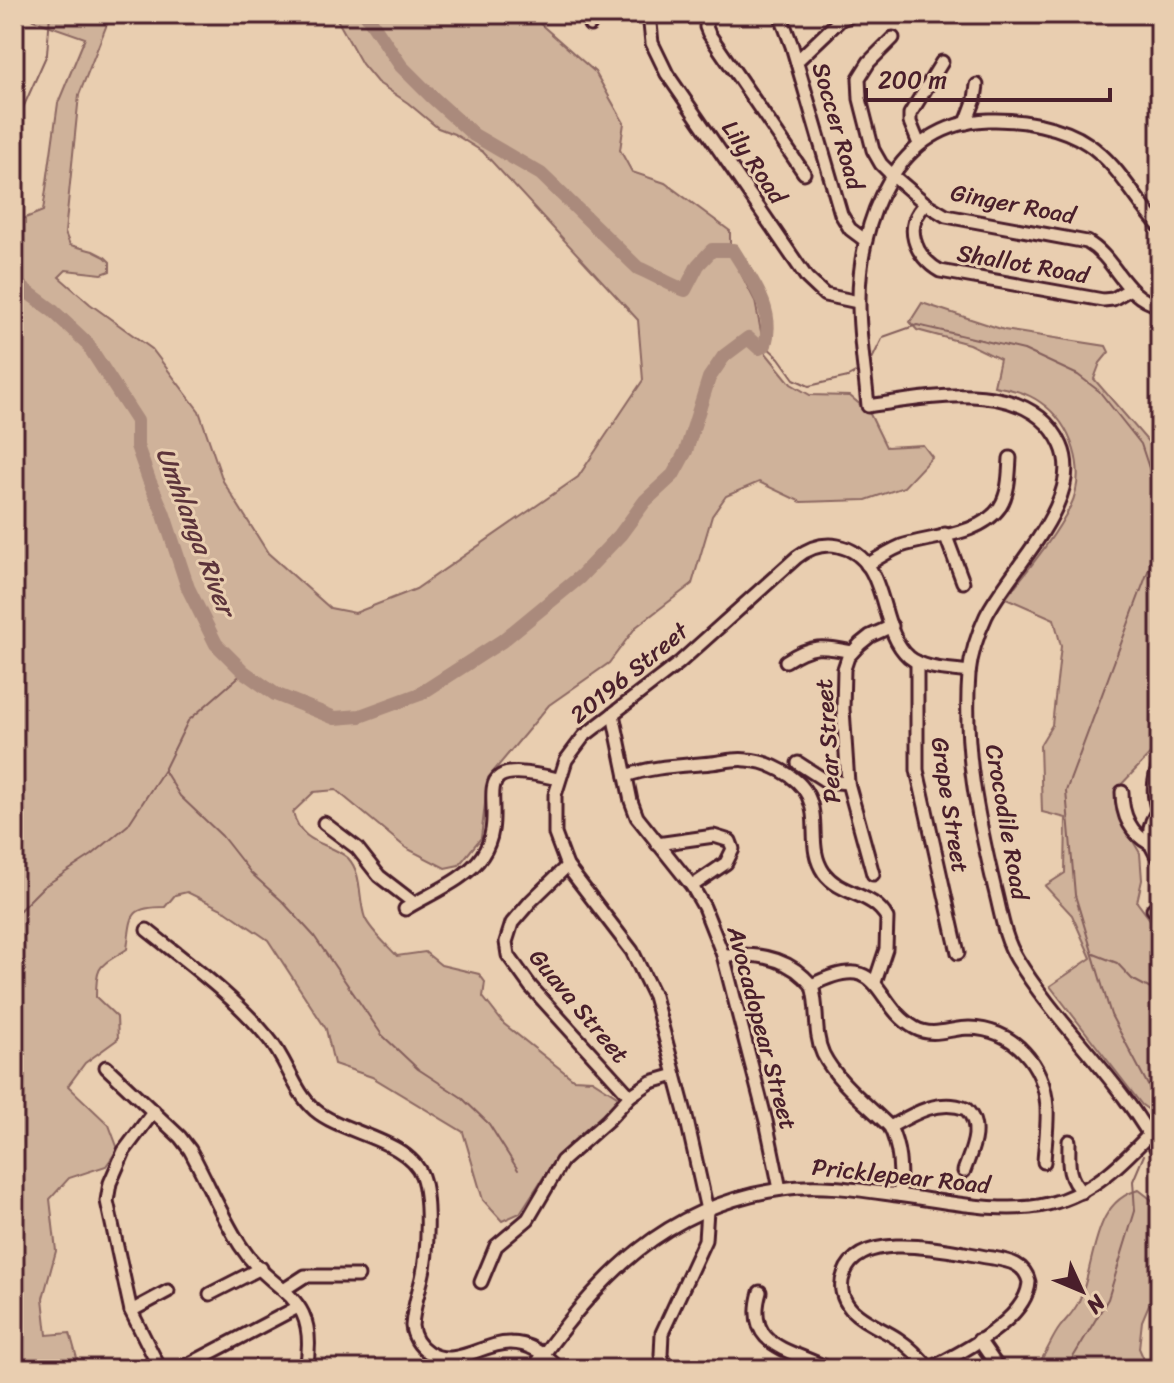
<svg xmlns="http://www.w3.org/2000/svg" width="1174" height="1383" font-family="Sriracha,sans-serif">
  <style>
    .green { fill: #cfb29a; stroke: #8c6862; stroke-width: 2 }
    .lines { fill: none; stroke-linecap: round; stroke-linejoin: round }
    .stream { stroke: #845f5b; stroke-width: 2 }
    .river { stroke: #aa8a7b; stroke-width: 14 }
    .minor-casing { stroke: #4a1f2b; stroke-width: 17 }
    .minor { stroke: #e9ceb0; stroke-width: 11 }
    .labels { text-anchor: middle; stroke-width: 6; stroke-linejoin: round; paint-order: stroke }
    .street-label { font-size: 24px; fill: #4a1f2b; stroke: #e9ceb0 }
    .water-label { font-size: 26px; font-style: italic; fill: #5d343b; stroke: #e9ceb0 }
  </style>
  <rect width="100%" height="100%" fill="#e9ceb0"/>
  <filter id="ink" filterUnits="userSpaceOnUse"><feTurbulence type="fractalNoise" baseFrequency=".0125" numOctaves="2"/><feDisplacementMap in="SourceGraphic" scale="16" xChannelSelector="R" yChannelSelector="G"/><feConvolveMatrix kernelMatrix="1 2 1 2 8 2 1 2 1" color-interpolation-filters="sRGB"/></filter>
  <g filter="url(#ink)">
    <g class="green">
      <path d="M30,14H111L79,95L65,233L70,245L93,251L105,257L110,262V271L102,274L66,270L59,277L90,304L152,349L199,411L223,481L268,553L330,608L355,613L416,589L578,477L643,380L638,320L483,152L454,134L438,128L408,103L377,82L362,64L334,14H529L595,72L624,123L620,150L632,172L665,183L730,231V252L755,301L765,352L791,384L810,395L850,396L869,412L886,447L923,445L932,457L904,487L866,500L801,502L759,482L726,496L712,516L692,584L636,627L609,663L549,705L488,778L481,838L459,865L445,868L406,848L336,790L314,792L293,812C301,846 330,842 348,858C363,874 358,899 365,918C371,931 387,945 397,956L425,952L441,965L479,974L485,982L483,997L504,1024L573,1079L592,1080L620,1098L556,1158L520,1213L502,1221L483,1200L463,1132L372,1077L334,1064L326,1029L268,940L226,911L187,892L175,895L165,907C128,907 132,915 127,949C100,967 96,963 96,997L117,1017L118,1039L85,1063L68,1086L109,1125L118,1149L106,1166L69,1178L50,1199L56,1251L43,1298L47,1335L70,1333L80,1369H14V219L18,221L43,211L58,103L85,38L33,20Z"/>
      <path d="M922,303L1004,330L1106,346L1109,352L1100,363L1094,379L1150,444L1160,443V744L1117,789L1118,816L1140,853L1142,880L1137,902L1160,933V1104L1149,1110L1142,1105L1050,986L1091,958L1072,915L1045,886L1065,873L1066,818L1042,812L1040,745L1052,725L1061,646L1054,619L1006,598C1028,569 1053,540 1070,507C1088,471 1072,424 1040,402C1026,392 1010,389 994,386L1000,359L969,344L917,330L910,322Z"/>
      <path d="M1139,1190L1157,1204L1160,1209V1287L1150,1302L1142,1321L1139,1348L1148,1369H1034C1046,1357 1050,1340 1060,1327C1067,1318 1075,1311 1079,1301C1096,1265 1091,1201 1139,1190Z"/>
    </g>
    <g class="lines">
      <g class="stream">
        <path d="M14,128L47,54L50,14"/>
        <path d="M765,345L779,358L794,379L809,386L848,377L857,372"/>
        <path d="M871,361L883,337L917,325L1024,350L1078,375L1099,391L1141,444L1153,480H1160"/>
        <path d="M164,770L180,796L222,836L251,873L282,901L314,936L382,1035L418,1069L461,1097L489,1124L518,1170"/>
        <path d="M14,916L43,887L92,855L128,825L164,770L188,721L244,672"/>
        <path d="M1094,954L1117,963L1132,979L1160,994"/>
        <path d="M1151,1112L1150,1089L1111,1015L1075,895L1066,791L1160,539"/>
        <path d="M1066,1369L1108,1299L1135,1211L1133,1181L1144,1155"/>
      </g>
      <path class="river" d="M14,282L52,310L86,342L137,421V446L149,480L163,512L188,588L216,644L244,672L275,694L335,718L360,716L420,694L502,641L580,577L620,535L645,501L673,475L686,451L709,378L724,356L748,338L759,348L765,345C776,309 751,280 733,250H712L698,265L685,290C668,284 655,275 638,268L541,174L474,135L431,96L401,66L366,14"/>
      <defs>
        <g id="minor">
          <path d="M649,14L652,43L667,74L807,278L825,295L858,302"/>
          <path d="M707,14L706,27L709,34L804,173"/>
          <path d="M780,14L792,46L841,214L850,229L866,241"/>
          <path d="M590,25L592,14"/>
          <path d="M893,38L869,62L859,78L860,99L873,150L881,164L891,174L926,204L946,216L1087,242C1117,259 1122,297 1160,306"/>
          <path d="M797,61L841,19L850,16"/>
          <path d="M966,123L975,99L977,85"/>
          <path d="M919,144L910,122V114L942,62"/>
          <path d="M926,204C902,225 915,257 940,271L1103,300L1113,299L1130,289"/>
          <path d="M1160,227C1135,200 1119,165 1088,144C1062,126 1020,119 989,120C895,123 858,222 859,303C859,337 865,372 868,406C928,397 1030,376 1061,445C1086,500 1009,569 986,616C978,633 971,655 969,674C963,748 978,819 995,890C1001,913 1004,938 1017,959C1059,1028 1124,1082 1160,1155"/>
          <path d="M945,534L963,582"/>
          <path d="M867,565C878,558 889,551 901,546C931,536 980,536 1000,507C1009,493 1009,474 1010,458"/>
          <path d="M786,661C812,644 822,646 852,652"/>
          <path d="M917,662V770L958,953"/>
          <path d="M613,714L631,801L637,817L692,886L704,907L723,955L766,1121L780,1189"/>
          <path d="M798,763L826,781L848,783"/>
          <path d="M626,776C652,766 683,766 711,763C723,762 735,758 747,760C768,761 799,776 808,796C820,821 807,849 824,873C841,896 873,892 887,918L886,949L875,982"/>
          <path d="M1122,792C1122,814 1130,833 1150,844"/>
          <path d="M1160,809C1145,825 1147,845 1160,860"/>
          <path d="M1158,811C1152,794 1153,779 1160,763"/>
          <path d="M324,823L357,848L379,876L414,903"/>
          <path d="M657,844L714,836L730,841L733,849L726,863L692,886"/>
          <path d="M567,866L531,901L512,923L506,942L508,955L531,987L630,1096"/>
          <path d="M873,874L848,783L843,709L844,669L848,657L860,644L870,636L892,626"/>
          <path d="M405,909C429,894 466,880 482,856C515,807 453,754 558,779"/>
          <path d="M1153,909L1160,911"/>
          <path d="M147,930C189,964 234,996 269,1039C287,1060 294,1092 315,1110C343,1134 408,1139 422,1176C430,1199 428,1254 422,1278C418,1294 413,1309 412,1326C413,1336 419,1346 428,1352C455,1370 483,1342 511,1343C530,1343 547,1356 559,1369"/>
          <path d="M723,955C753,954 781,955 804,977C806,979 811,984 812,986C819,1008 813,1032 823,1054C837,1082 868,1105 890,1127C901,1150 900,1171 900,1195"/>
          <path d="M812,985C884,948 872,1004 915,1028C933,1038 951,1028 969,1028C1014,1029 1044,1064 1047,1107C1048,1125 1045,1144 1044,1162"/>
          <path d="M106,1067L180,1137L190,1150C207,1181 221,1215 240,1245C273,1297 320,1290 306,1369"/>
          <path d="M154,1111L124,1151L110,1183L107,1201L131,1311L160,1369"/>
          <path d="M890,1127C913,1114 939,1098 966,1109C984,1127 971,1151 964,1171"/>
          <path d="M1069,1141C1069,1161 1066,1177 1082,1192"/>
          <path d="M481,1282L496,1246L528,1219L562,1161L608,1120L630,1096L651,1082L675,1075"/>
          <path d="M285,1289L305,1276H358"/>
          <path d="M760,1292C744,1348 791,1349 829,1369"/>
          <path d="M210,1294L261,1268"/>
          <path d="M131,1311L168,1291"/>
          <path d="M979,1340L999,1369"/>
          <path d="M180,1369L298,1307"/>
          <path d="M455,1369L469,1354"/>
          <path d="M533,1369C599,1277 663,1206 782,1189C820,1183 860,1190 897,1195C944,1201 1003,1215 1048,1204C1096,1193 1128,1157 1160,1123"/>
          <path d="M666,1369L661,1355L662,1333L705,1240L707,1210L686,1116L654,996L632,951L567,866L555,834V795L566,760L584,736L679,663L797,557C809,548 823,543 838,546C891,557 876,628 909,657C925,670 950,669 969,672"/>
          <path d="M929,1369C959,1354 1027,1320 1029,1282C1025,1264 1010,1261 993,1258C955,1253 861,1226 844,1274C839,1286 842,1299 851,1309C863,1322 883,1329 898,1339C910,1347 920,1357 929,1369"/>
        </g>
      </defs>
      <use href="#minor" class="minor-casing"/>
      <use href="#minor" class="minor"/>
    </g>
  </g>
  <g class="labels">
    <g class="street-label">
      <text transform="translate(838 126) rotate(74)" y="8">Soccer Road</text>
      <text transform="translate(754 162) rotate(56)" y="8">Lily Road</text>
      <text transform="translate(1013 204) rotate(11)" y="8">Ginger Road</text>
      <text transform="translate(1023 264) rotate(10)" y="8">Shallot Road</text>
      <text transform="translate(629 673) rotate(-39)" y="8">20196 Street</text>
      <text transform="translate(828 741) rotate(-94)" y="8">Pear Street</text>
      <text transform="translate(950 805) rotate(81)" y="8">Grape Street</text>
      <text transform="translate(1007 822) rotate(80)" y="8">Crocodile Road</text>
      <text transform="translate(579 1006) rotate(50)" y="8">Guava Street</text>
      <text transform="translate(762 1028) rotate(75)" y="8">Avocadopear Street</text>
      <text transform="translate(901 1176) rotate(6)" y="8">Pricklepear Road</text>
    </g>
    <g class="water-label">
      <text transform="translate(196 531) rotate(69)" y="9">Umhlanga River</text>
    </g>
  </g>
  <rect width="1174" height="1383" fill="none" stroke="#e9ceb0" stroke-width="48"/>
  <rect x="24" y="24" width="1126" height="1335" fill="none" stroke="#4a1f2b" stroke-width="3" filter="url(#ink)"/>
  <g transform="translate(1082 1291) rotate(134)" stroke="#e9ceb0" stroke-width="6" paint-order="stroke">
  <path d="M0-6L14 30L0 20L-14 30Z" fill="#4a1f2b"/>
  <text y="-12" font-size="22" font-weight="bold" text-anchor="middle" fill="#4a1f2b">N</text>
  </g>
  <path d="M866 88v12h244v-12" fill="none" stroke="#4a1f2b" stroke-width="4"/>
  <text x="878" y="88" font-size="24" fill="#4a1f2b" stroke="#e9ceb0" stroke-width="6" paint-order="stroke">200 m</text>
</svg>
